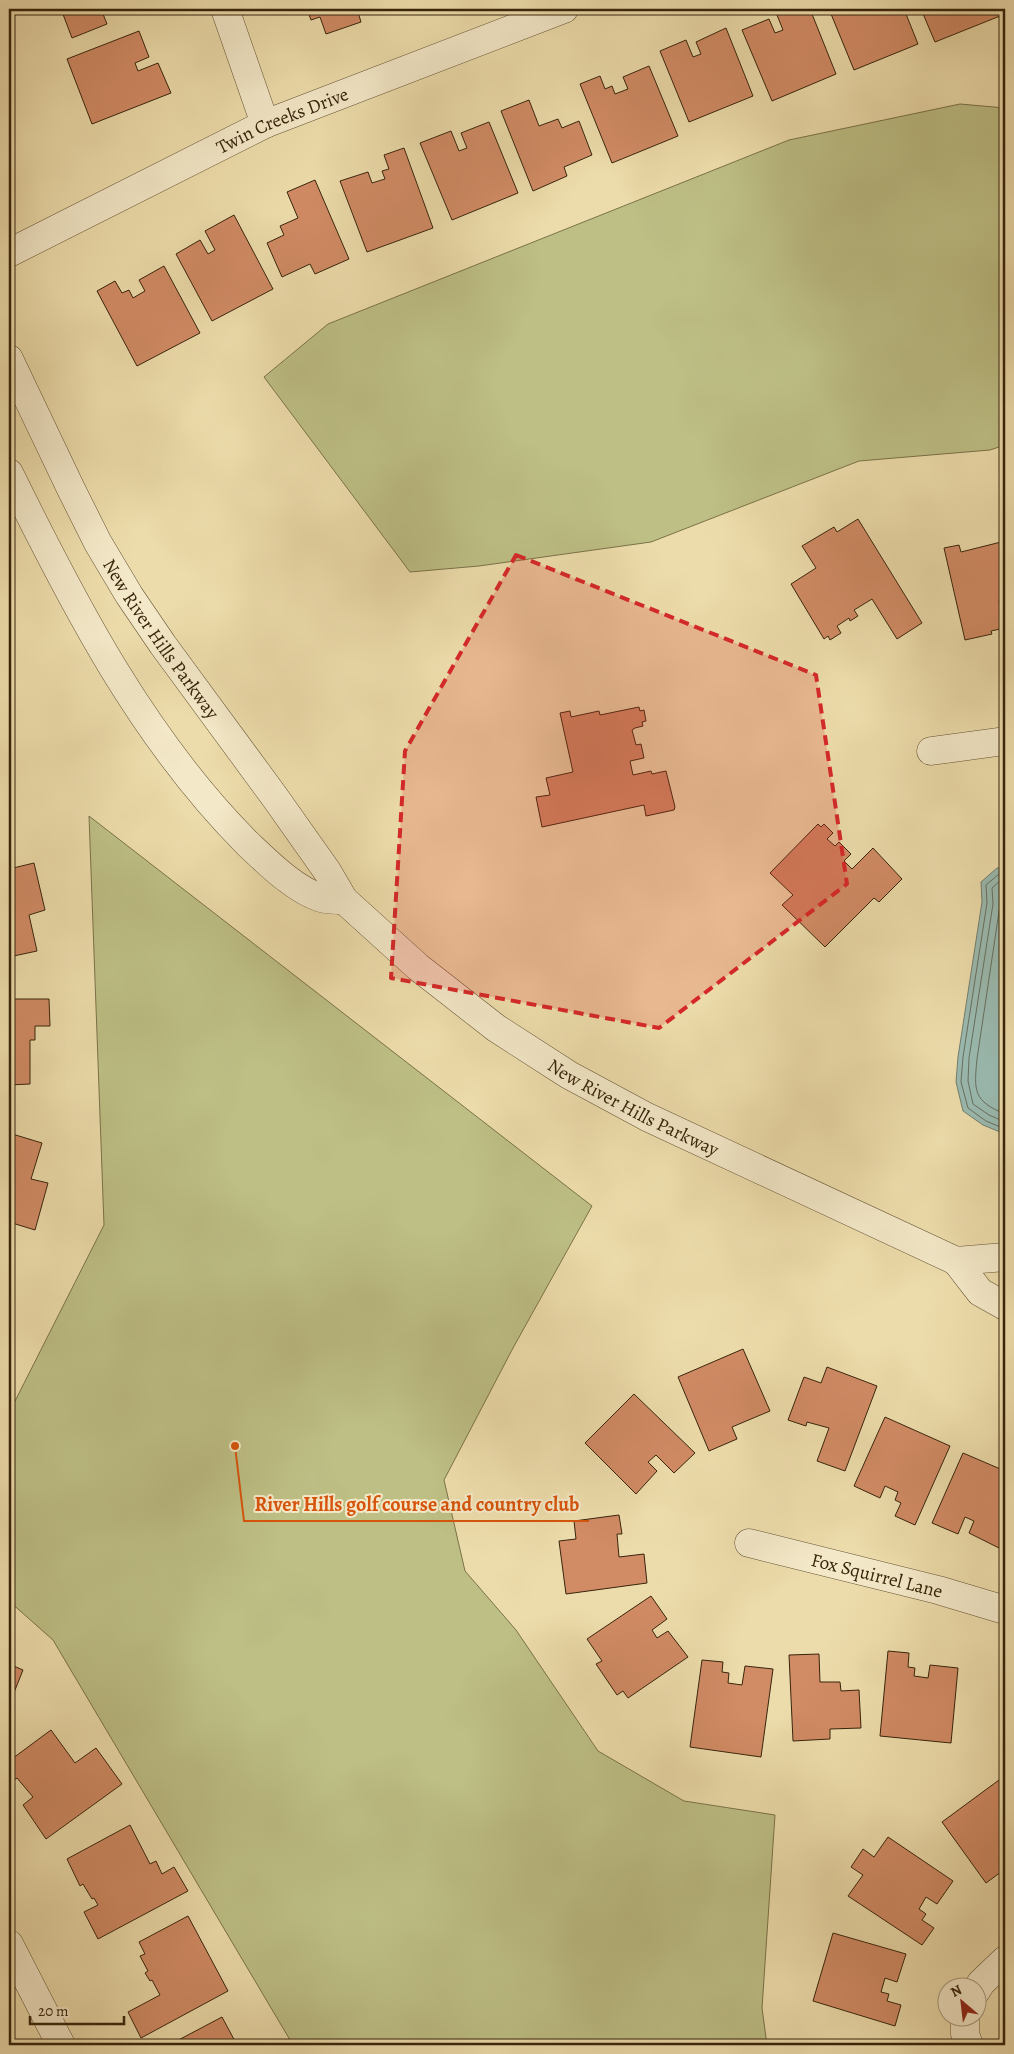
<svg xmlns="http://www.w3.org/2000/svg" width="1014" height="2054" font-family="Alegreya,serif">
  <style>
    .green { fill: #bdbf85; stroke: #7a7248 }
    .water { fill: #9abab0; stroke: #727e6e }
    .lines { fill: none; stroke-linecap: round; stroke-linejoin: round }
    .shore { stroke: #686f5e; stroke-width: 1 }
    .building { fill: #d18b65; stroke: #37240b }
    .minor-casing { stroke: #645233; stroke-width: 29 }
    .tertiary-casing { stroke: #645233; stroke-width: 29 }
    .minor { stroke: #f3e8c8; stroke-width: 28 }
    .tertiary { stroke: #f3e8c8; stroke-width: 28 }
    .marked { fill: #d62828; fill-opacity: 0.2; stroke: #d62828; stroke-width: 4; stroke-dasharray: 10 6; stroke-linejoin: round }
    .labels { text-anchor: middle; stroke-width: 4; stroke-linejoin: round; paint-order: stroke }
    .street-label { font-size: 19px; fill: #37240b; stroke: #f3e8c8 }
    .leader { fill: none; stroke: #d6540c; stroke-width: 2 }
    .callout-dot { fill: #d6540c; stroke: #f3e8c8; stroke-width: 2 }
    .callout-label { font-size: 20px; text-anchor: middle; font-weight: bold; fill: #d6540c; stroke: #f3e8c8; stroke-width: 4; stroke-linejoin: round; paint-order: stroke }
  </style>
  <rect width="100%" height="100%" fill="#eddcab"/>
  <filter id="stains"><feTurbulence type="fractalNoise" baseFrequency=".004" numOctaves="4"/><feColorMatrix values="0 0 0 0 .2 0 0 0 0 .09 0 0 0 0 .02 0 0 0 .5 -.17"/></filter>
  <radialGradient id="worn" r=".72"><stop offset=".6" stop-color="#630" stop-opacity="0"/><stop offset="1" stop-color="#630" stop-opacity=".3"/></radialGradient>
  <g class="green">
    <path d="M960,104L1005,108V445L990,450L859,461L651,542L479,566L410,572L264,377L328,324L789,140Z"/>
    <path d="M89,816L592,1206L513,1348L444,1480L465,1571L516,1630L598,1751L684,1801L775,1815L762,2008L767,2045H293L53,1640L9,1601V1413L104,1225Z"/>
  </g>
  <path class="water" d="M997,868H1005V1134L983,1125L963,1111L956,1082L958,1057L982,902L981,882Z"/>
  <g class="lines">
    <g class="shore">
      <path d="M1005,873L999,874L986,885L987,903L963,1057L961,1082L968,1108L986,1121L1005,1129"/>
      <path d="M1005,879L1001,880L992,888L993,904L969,1058L968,1081L973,1104L989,1115L1005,1122"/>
      <path d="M1005,887L1000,891V905L977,1059C974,1091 973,1101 1005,1114"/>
    </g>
  </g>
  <g class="building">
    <path d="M50,9H101L107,24L72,38L61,9L52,12Z"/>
    <path d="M307,9H357L361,22L326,34L320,17L311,20Z"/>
    <path d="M778,9H810L836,74L772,101L742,30L769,19L775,33L783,30L775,10Z"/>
    <path d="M829,9H904L918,44L854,70Z"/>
    <path d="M921,9H997L1000,16L935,42Z"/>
    <path d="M726,28L753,96L689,122L660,51L686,40L693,57L701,54L696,42Z"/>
    <path d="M139,31L149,57L135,63L138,71L158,63L171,93L92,124L67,59Z"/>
    <path d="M649,66L678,136L612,163L580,84L600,76L605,89L612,86L615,94L628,89L623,77Z"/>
    <path d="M529,100L539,126L558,119L562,128L579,121L592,155L564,167L567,176L533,191L501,111Z"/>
    <path d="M489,122L518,193L452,220L420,143L451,131L459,151L467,148L461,133Z"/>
    <path d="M404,148L433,228L367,252L340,181L368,172L372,183L385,179L382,171L389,169L384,155Z"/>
    <path d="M315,180L349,259L315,274L310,264L282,277L267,243L284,235L280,226L298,218L287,192Z"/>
    <path d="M234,215L273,289L212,321L176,254L200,240L208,254L215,250L205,231Z"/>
    <path d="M164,266L200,333L137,366L97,291L115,281L122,293L129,290L133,298L145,291L139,280Z"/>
    <path d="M858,519L922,623L897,639L872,599L854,610L858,616L850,621L849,618L837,626L841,633L830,640L828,636L824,639L791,584L816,568L802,546L834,527L837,532Z"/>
    <path d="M1005,541V600L999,601L1005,628L991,631L992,634L965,640L944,548L959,545L961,552Z"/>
    <path d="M639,707L640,711L644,710L646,721L642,722L643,726L635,728L632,730L636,745L641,744L644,758L630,761L633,775L651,771L652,774L666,771L675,807L674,810L646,816L644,805L542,827L536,797L550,795L546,778L573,772L560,713L570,711L571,717L599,711L600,715Z"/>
    <path d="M818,824L821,827L824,824L833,833L827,839L835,846L839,842L851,854L844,861L852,869L873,848L902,879L879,902L874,898L825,947L782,905L793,895L770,873Z"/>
    <path d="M34,863L45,910L29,915L37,951L9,957V869Z"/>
    <path d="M9,999H49L50,1026H35V1040H30V1084L9,1085Z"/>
    <path d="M9,1133L42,1143L31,1179L48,1183L35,1230L9,1222Z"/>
    <path d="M743,1349L770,1411L732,1427L737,1439L709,1451L678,1377Z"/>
    <path d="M827,1367L877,1386L845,1471L817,1461L829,1428L807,1422L806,1426L788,1420L804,1377L821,1383Z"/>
    <path d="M634,1394L695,1453L674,1473L656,1455L648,1462L657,1471L636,1494L585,1443Z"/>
    <path d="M885,1417L950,1446L915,1525L895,1516L901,1503L895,1500L898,1492L885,1486L880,1498L854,1486Z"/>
    <path d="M963,1453L1005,1471V1533L999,1548L969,1533L974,1521L965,1517L958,1534L932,1523Z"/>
    <path d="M619,1515L622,1534H617L619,1557L644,1554L647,1583L566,1594L559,1541L576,1539L574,1521Z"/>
    <path d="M651,1596L667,1619L652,1630L657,1638L668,1631L688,1657L628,1698L623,1691L617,1695L596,1664L602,1661L587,1639Z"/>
    <path d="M888,1651L909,1653L908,1667L915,1668L914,1676L928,1678L930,1665L958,1668L951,1743L880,1736Z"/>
    <path d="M819,1654L820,1682H840L841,1691L859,1690L861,1728L830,1729V1739L793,1741L789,1655Z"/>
    <path d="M702,1660L723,1662L722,1672L729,1673L728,1683L742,1685L745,1666L773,1669L761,1757L690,1747Z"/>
    <path d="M9,1664L23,1670L9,1705Z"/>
    <path d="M51,1730L75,1763L96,1748L122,1784L46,1839L23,1805L33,1797L17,1778L9,1783V1761Z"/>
    <path d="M999,1780L1005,1789V1853L1001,1856L1005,1861V1869L986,1883L942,1822Z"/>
    <path d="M130,1825L150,1864L156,1861L162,1874L174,1867L188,1891L98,1939L84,1912L98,1905L94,1898L92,1899L83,1884L80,1886L67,1859Z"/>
    <path d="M888,1837L953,1881L937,1904L926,1897L919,1909L926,1914L922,1920L934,1928L922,1945L848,1896L863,1875L851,1867L863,1849L874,1857Z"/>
    <path d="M188,1916L228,1991L141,2038L128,2012L160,1995L152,1980L150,1981L145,1973L148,1971L140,1956L145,1954L139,1942Z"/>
    <path d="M833,1933L906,1954L897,1982L885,1978L881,1992L889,1994L887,2001L901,2005L895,2026L813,2001Z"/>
    <path d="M222,2017L237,2045H169Z"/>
  </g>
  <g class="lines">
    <defs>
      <g id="minor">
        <path d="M225,9L265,124"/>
        <path id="s1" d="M9,253L265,124L564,9"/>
        <path d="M931,751L1005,741"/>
        <path id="s2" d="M749,1543L938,1590L1005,1610"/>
        <path d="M9,1944L61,2045"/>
        <path d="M976,1991L981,1983L1005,1960"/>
        <path d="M965,2016V2034L969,2045"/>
      </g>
      <g id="tertiary">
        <path id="s3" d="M9,359L71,489L98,543L129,595L163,645L274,796L327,871L344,900L418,967L496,1028L569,1075L647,1117L956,1261L980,1292L1005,1306"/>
        <path d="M9,473C74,605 143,739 248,844C267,862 295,890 321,898C328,900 336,900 344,900"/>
        <path d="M956,1261L1005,1257"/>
      </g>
    </defs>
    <use href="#minor" class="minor-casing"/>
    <use href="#tertiary" class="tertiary-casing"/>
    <use href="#minor" class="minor"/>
    <use href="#tertiary" class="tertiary"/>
  </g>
  <path class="marked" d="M516,555L816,675L847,884L659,1028L391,978L405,751Z"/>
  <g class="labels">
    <g class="street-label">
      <text dy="7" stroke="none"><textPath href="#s1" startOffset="304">Twin Creeks Drive</textPath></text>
      <text dy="7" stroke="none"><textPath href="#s3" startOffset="319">New River Hills Parkway</textPath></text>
      <text dy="7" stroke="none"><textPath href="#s3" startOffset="996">New River Hills Parkway</textPath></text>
      <text dy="7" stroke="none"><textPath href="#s2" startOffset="132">Fox Squirrel Lane</textPath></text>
    </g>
  </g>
  <path class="leader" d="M235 1446L244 1521H589"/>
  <circle class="callout-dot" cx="235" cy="1446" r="5"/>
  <g class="callout-label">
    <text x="417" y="1511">River Hills golf course and country club</text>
  </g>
  <rect width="1014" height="2054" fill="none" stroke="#eddcab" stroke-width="30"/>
  <rect x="10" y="10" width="994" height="2034" fill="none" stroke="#37240b" stroke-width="2.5"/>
  <rect x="15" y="15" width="984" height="2024" fill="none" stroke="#37240b"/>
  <g transform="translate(962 2002) rotate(332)"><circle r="24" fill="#f3e8c8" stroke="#a89a7c"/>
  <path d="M0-4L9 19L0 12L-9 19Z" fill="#8f2418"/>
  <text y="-8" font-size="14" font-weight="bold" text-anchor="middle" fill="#37240b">N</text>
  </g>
  <path d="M30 2016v8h94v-8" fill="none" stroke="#37240b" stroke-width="2.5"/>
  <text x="38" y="2016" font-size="15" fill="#37240b" stroke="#f3e8c8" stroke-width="4" paint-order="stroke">20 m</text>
  <rect width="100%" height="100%" filter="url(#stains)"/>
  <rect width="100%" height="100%" fill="url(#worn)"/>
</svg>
